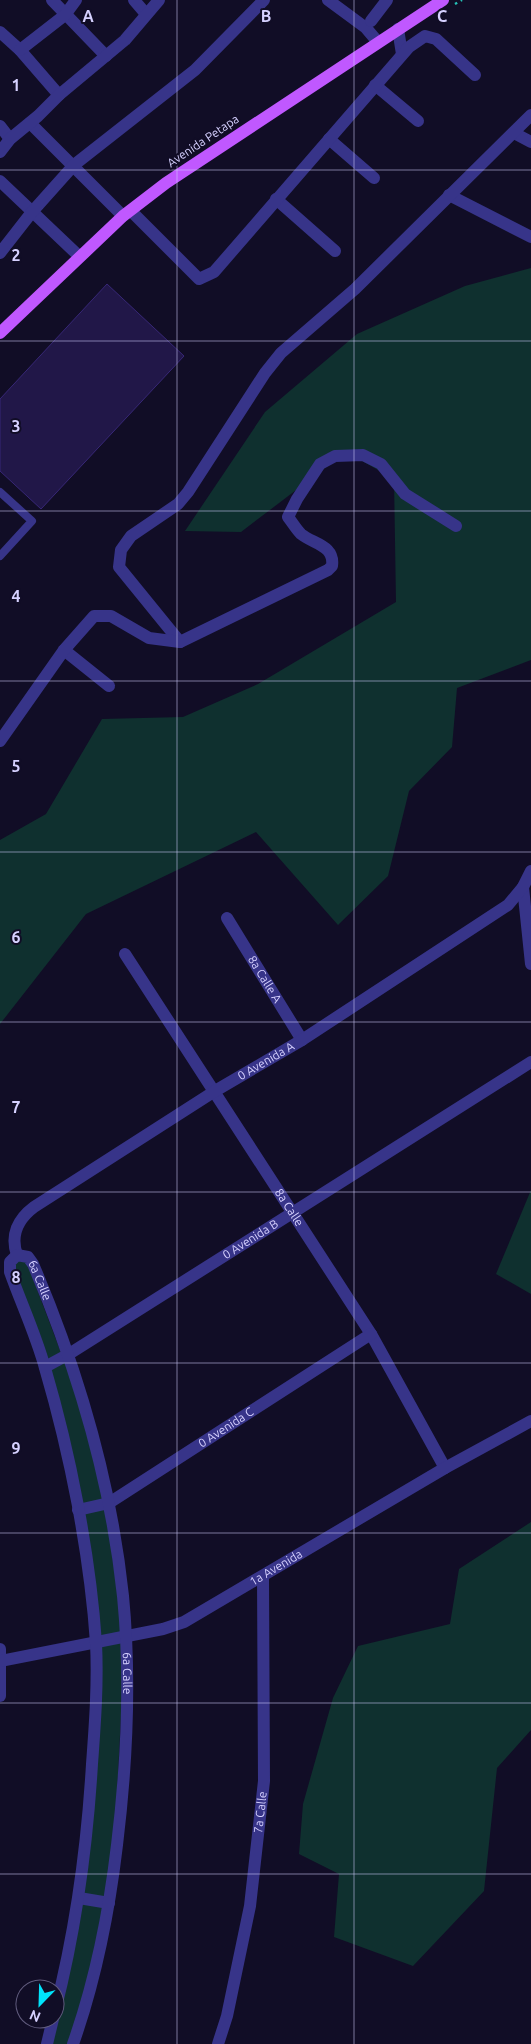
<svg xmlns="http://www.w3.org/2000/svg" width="531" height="2044" font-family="Ubuntu,sans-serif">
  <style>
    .green { fill: #0f302f }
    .building { fill: #211748; stroke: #372776 }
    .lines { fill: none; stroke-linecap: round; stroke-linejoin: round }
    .path { stroke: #25c0b6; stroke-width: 2.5; stroke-dasharray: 2.5 4; stroke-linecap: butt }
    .service { stroke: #373489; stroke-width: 8 }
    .minor { stroke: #373489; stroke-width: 12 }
    .primary { stroke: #c058ff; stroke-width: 12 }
    .grid { fill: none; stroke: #d6d1ff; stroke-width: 1; stroke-opacity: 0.55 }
    .labels { text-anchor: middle; stroke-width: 4; stroke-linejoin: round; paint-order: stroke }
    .street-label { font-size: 12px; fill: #d6d1ff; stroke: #110d26 }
    .grid-label { font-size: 16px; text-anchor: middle; font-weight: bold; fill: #d6d1ff; stroke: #110d26; stroke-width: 4; stroke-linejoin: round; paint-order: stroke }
  </style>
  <rect width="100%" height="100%" fill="#110d26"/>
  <g class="green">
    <path d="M531,268V660L457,688L452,747L409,791L388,876L338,925L256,832L86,914L0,1024V840L46,814L102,719L183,717L258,684L396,602L394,479L346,452L241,532L185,531L265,412L357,334L465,286Z"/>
    <path d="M531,1190V1294L496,1274Z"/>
    <path d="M24,1255L94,1440L125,1635L113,1875L73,2044H47L78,1902L96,1642L63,1441L10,1265Z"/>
    <path d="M531,1522V1730L497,1768L484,1891L413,1966L334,1937L339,1874L299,1854L303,1804L333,1698L358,1646L450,1624L459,1569Z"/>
  </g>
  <path class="building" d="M107,284L184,356L41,509L0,471V399Z"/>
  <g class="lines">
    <path class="path" d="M455,4L462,0"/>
    <path class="service" d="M0,492L32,521L0,556"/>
    <g class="minor">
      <path d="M52,0L106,56"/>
      <path d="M134,0L146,14"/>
      <path d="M328,0L366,28L377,41"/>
      <path d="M371,21L387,0"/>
      <path d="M398,29L402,54"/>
      <path d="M0,32L20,50L59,95"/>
      <path d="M20,50L65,15L76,0"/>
      <path d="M375,85L418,121"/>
      <path d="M30,123L123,216"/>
      <path d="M0,126L10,139"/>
      <path d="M514,133L531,142"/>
      <path d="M329,139L374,178"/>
      <path d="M0,152L10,139L38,116L59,95L125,40L159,0"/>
      <path d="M0,181L79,256"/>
      <path d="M449,195L531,237"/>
      <path d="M276,199L335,251"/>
      <path d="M131,211L199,279L214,272L409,47L425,36L436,39L475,75"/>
      <path d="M0,253L32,212L74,165L195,70L264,0"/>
      <path d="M180,642L119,567L121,550L131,536L178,504L188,492L265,373L281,353L355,289L531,115"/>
      <path d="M64,650L109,686"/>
      <path d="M0,741L64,650L94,616H111L149,638L180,642L328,570L332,566C335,545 313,544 301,534C296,529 292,522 288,517L297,499L320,464L335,456L363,455L381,464L405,494L456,526"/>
      <path d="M523,887L531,964"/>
      <path id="s1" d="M227,918L302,1040"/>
      <path id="s2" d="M125,954L371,1334L445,1468"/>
      <path id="s3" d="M17,1255C10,1235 18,1219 34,1207L215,1091L302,1040L508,905L523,887L531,871"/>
      <path id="s4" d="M45,1367L69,1354L531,1062"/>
      <path id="s5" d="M78,1510L109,1503L371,1334"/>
      <path d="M0,1649V1696"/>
      <path id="s6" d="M0,1661L163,1629L184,1622L445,1468L531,1421"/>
      <path d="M79,1898L109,1903"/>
      <path id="s7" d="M55,2011C76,1929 87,1848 92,1764C95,1724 98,1683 96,1643C90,1554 70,1453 45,1368C36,1335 21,1303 10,1272V1262L17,1255L28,1257L33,1264C78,1370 111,1482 123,1596C131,1678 127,1763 117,1845C109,1913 96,1979 73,2044"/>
      <path d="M47,2044L53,2019"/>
      <path id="s8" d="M218,2044L227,2016L250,1906L264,1781L263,1576"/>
    </g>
    <path class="primary" d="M0,333L123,216L166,183L443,0"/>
  </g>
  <path class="grid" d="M177,0V2044M354,0V2044M0,170H531M0,341H531M0,511H531M0,681H531M0,852H531M0,1022H531M0,1192H531M0,1363H531M0,1533H531M0,1703H531M0,1874H531"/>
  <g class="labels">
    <g class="street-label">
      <text transform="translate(203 141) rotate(-34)" y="4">Avenida Petapa</text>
      <text dy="4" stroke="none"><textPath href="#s1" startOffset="72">8a Calle A</textPath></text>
      <text dy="4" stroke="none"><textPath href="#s3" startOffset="329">0 Avenida A</textPath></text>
      <text dy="4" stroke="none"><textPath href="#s2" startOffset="302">8a Calle</textPath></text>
      <text dy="4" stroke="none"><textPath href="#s4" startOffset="242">0 Avenida B</textPath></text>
      <text dy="4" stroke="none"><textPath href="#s7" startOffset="811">6a Calle</textPath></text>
      <text dy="4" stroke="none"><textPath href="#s5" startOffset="171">0 Avenida C</textPath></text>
      <text dy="4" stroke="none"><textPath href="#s6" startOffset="295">1a Avenida</textPath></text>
      <text dy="4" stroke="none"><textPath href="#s7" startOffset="1216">6a Calle</textPath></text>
      <text dy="4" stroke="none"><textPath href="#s8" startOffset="236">7a Calle</textPath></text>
    </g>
  </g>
  <g class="grid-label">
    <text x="88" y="22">A</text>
    <text x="266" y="22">B</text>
    <text x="442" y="22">C</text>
    <text x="16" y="91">1</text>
    <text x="16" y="261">2</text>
    <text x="16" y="432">3</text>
    <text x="16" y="602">4</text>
    <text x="16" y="772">5</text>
    <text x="16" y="943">6</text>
    <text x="16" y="1113">7</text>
    <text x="16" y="1283">8</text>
    <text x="16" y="1454">9</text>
  </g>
  <g transform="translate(40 2004) rotate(203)"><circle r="24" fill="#110d26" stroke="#605b7d"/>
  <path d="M0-4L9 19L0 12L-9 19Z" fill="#00e4fc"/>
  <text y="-8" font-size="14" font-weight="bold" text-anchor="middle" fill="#d6d1ff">N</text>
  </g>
</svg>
